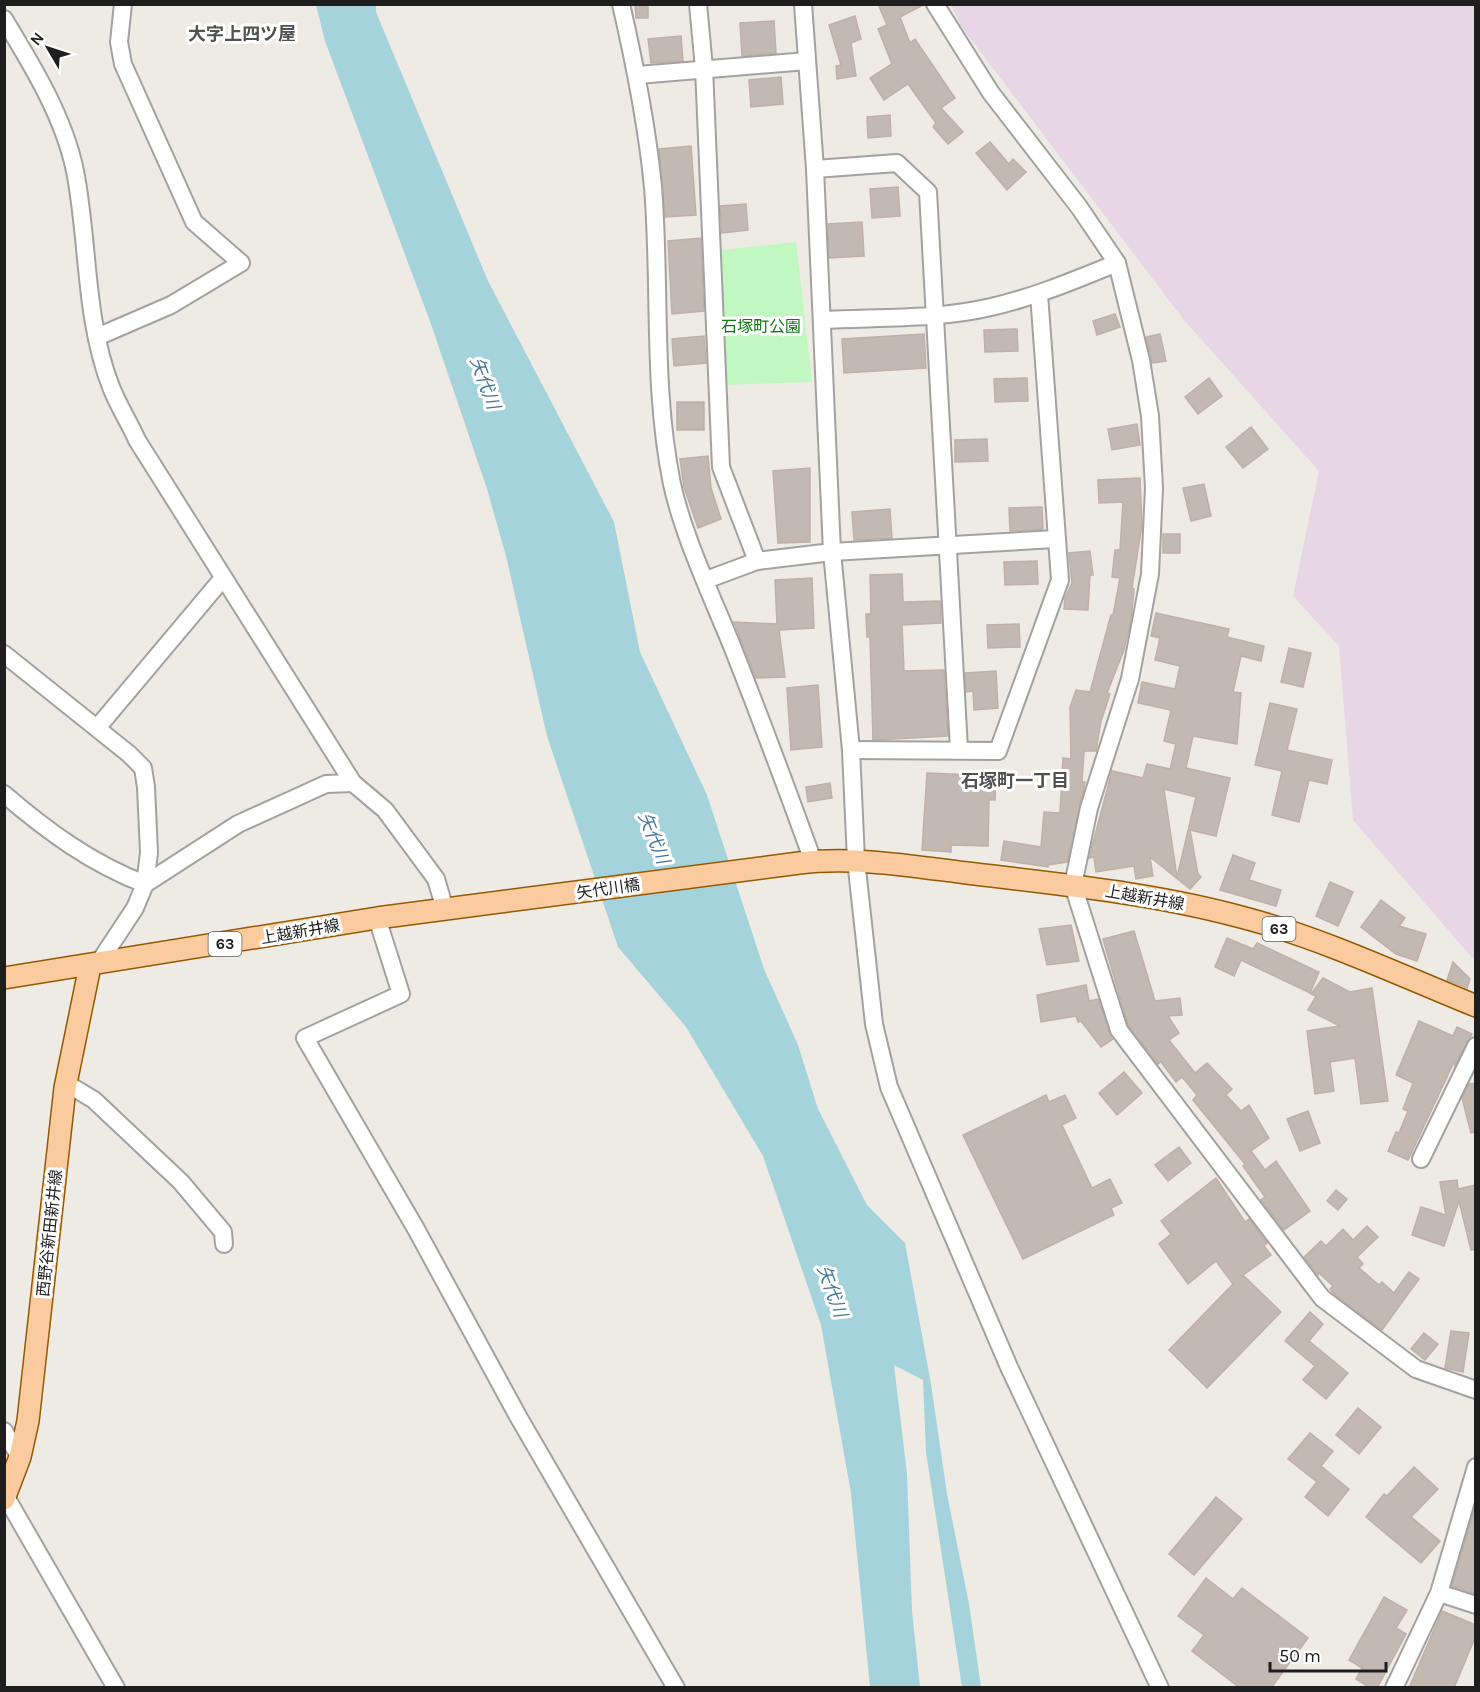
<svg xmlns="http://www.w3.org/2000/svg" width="1480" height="1692" font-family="Karla,'Noto Sans JP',sans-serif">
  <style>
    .industrial { fill: #e7d6e5 }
    .park { fill: #c1f8c1 }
    .water { fill: #a5d3db }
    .building { fill: #c3b9b3; stroke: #c0b0a6; stroke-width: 1.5; fill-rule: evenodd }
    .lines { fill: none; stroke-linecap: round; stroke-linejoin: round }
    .minor-casing { stroke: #a2a2a2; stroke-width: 20 }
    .major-casing { stroke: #945903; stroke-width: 24 }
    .minor { stroke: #fff; stroke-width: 16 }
    .major { stroke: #facb9e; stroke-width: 21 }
    .labels { text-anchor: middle; stroke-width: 6; stroke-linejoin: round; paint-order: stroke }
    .shield { fill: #fff; stroke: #626262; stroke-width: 1.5 }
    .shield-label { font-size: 15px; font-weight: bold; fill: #1e1e1e }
    .park-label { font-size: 16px; fill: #0e7a0f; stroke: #fff }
    .street-label { font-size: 16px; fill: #1e1e1e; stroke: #fff }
    .neighbourhood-label { font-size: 18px; font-weight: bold; fill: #515151; stroke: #fff }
    .water-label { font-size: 18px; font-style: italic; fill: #46789c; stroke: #fff }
  </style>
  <rect width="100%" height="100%" fill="#eeeae4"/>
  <path class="industrial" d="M951,5H1475V961L1353,820L1339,646L1293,596L1319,471L1184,320L961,26Z"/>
  <path class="park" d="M796,242L812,382L721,385L713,251Z"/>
  <path class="water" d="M316,5H376V12L488,281L614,522L640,652L707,795L764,969L798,1045L818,1109L867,1205L905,1243L931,1384L947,1494L969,1604L981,1687H962L926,1452L923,1380L894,1365L907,1474L912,1611L920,1687H870L851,1493L821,1325L763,1156L686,1027L618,947L547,736L506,556L487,489L431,324L325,41Z"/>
  <g class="building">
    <path d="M635,4H648V18H636Z"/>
    <path d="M878,4H925L900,17L910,43L915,39L955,98L941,108L963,132L948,144L933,127L936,123L908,84L884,100L870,78L892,64L878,29L887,25Z"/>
    <path d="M855,16L861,39L851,43L856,76L837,79L836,66L841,65L829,25Z"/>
    <path d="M774,21L776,53L742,56L740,23Z"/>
    <path d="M681,36L683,61L651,63L648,39Z"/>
    <path d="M781,77L783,104L751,107L749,80Z"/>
    <path d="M890,115L891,136L868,138L867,117Z"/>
    <path d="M990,142L1009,164L1013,159L1026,172L1007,190L976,153Z"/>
    <path d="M691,146L696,215L665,217L659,149Z"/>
    <path d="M898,187L900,216L872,218L870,189Z"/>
    <path d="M746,204L748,230L722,233L720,206Z"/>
    <path d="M862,222L864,256L829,258L828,224Z"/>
    <path d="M701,238L704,311L672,314L668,241Z"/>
    <path d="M1115,314L1120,327L1097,335L1093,321Z"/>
    <path d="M1017,329L1018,351L985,352L984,330Z"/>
    <path d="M924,334L926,368L844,373L842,339Z"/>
    <path d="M1160,334L1166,361L1152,363L1146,337Z"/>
    <path d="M704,336L706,363L674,366L672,339Z"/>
    <path d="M1027,378L1028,401L995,402L994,379Z"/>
    <path d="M1209,378L1222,396L1198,414L1185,397Z"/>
    <rect x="677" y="402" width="27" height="28"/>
    <path d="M1137,424L1140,445L1112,450L1108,429Z"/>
    <path d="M1251,427L1268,449L1243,468L1226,447Z"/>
    <path d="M987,439L988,461L955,462V440Z"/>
    <path d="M708,456L711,488L721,519L698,528L684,487L680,459Z"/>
    <path d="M810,468V542L778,543L773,471Z"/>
    <path d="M1140,478L1142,525L1132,588L1134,589L1131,620L1124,650L1107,693L1110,694L1101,721L1096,751H1084L1082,782H1085L1084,788L1067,862L1048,865V867L1001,860L1004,841L1041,847L1044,812L1060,813L1063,758L1071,759L1070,707L1076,690L1090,692L1111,615H1113L1120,578L1112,577L1115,550H1120L1123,502L1099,503L1098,480Z"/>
    <path d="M1204,484L1211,516L1191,521L1183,488Z"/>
    <path d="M1042,507L1043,529L1010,531L1009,508Z"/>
    <path d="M890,509L892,538L854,540L852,512Z"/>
    <rect x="1163" y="534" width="17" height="19"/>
    <path d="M1090,551L1093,575H1090L1088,610L1064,609L1065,598L1072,583L1069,553Z"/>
    <path d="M1037,561L1038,584L1005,585L1004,562Z"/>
    <path d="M902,574L903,602L940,601L941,623L902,625L904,671L944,670L948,736L873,740L870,637H867L866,614H871L870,575Z"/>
    <path d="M812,578L814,628L779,630L785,677L756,678L734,622L777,624L775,580Z"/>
    <path d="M1156,613L1229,629L1227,637L1264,646L1261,661L1241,656L1233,692L1241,693L1237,744L1193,736L1186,768L1230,778L1216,836L1190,830L1198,874L1201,877L1190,889L1150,857L1153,876L1136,879L1134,866L1096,872L1094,857L1089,858L1112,771L1143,778L1147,764L1170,769L1176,744L1164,741L1171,710L1138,703L1142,682L1175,689L1180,666L1155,660L1160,638L1151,636ZM1164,789L1196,797L1177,877Z"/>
    <path d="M1019,624L1020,647L988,648L987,625Z"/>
    <path d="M1289,648L1311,653L1303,687L1281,682Z"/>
    <path d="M996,671L998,708L974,710L973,691L966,692L965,673Z"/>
    <path d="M818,685L822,747L791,750L787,688Z"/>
    <path d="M1270,703L1297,709L1287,750L1332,760L1327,784L1309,780L1299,822L1272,815L1282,771L1255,765Z"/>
    <path d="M927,773L996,776L995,800H989L988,846L951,845V852L922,850Z"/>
    <path d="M830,783L832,798L808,802L806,787Z"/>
    <path d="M1233,855L1255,863L1249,880L1281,890L1276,906L1220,890Z"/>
    <path d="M1330,882L1353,892L1338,926L1316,916Z"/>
    <path d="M1381,900L1405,918L1399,926L1426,934L1417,961L1396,954L1361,927Z"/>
    <path d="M1071,925L1079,961L1047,965L1039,929Z"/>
    <path d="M1134,931L1155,1001L1180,998L1182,1015L1168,1016L1179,1033L1169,1040L1195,1073L1207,1063L1232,1089L1226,1095L1241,1111L1249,1105L1269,1138L1251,1151L1265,1170L1276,1161L1310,1211L1284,1230L1261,1200L1265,1197L1243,1166L1245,1164L1193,1100L1197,1095L1182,1077L1176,1082L1161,1062L1158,1064L1128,1025L1103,939Z"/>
    <path d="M1227,938L1253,949L1257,943L1319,972L1310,993L1241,960L1234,976L1215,967Z"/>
    <path d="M1453,962L1470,979L1467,988L1447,980Z"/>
    <path d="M1323,978L1350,992L1372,988L1388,1101L1361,1104L1355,1058L1330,1062L1334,1091L1315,1094L1307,1031L1340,1026L1308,1010L1316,996L1311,994Z"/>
    <path d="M1086,985L1089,1001L1098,999L1113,1039L1101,1047L1081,1021L1078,1022L1076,1016L1041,1022L1037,995Z"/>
    <path d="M1419,1021L1453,1036L1457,1027L1472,1034L1455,1066L1454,1062L1408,1160L1388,1151L1396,1132L1399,1133L1408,1111L1403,1109L1413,1083L1396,1075Z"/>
    <path d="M1124,1072L1142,1093L1117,1115L1099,1093Z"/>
    <path d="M1476,1083V1132L1471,1133L1462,1098L1469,1084Z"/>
    <path d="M1046,1095L1049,1102L1065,1095L1076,1118L1062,1125L1092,1188L1110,1179L1122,1203L1111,1208L1114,1215L1023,1259L963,1135Z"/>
    <path d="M1308,1111L1320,1143L1300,1151L1287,1119Z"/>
    <path d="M1179,1147L1191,1163L1168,1181L1155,1165Z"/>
    <path d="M1216,1178L1245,1222L1249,1219L1267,1243L1264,1246L1271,1255L1243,1275L1281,1312L1207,1388L1169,1350L1233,1284L1216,1261L1188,1284L1159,1244L1171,1234L1161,1221Z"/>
    <path d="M1457,1180L1458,1189L1476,1185V1249L1471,1250L1459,1201L1444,1246L1412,1235L1421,1207L1446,1215L1440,1182Z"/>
    <path d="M1336,1190L1347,1199L1338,1210L1327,1201Z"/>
    <path d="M1367,1226L1378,1237L1357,1257L1363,1264L1359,1268L1379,1285L1382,1282L1394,1293L1409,1272L1419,1279L1382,1330L1336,1296L1330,1289L1333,1286L1319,1273L1318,1275L1304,1257L1321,1241L1326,1246L1343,1229L1353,1240Z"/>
    <path d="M1310,1312L1323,1324L1309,1341L1348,1373L1326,1399L1303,1380L1315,1366L1285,1341Z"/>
    <path d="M1451,1331L1469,1333L1463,1372L1445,1368Z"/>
    <path d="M1424,1333L1438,1344L1425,1360L1411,1349Z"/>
    <path d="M1358,1408L1381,1427L1359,1454L1336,1435Z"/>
    <path d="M1310,1433L1333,1451L1321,1466L1349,1489L1328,1516L1305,1497L1317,1482L1288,1459Z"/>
    <path d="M1414,1467L1438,1489L1411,1517L1440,1541L1421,1563L1366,1517L1384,1494L1387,1496Z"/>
    <path d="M1216,1497L1242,1519L1194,1575L1169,1554Z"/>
    <path d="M1474,1510H1476V1594L1452,1586Z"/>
    <path d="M1206,1578L1233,1599L1242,1588L1308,1638L1271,1688H1240L1192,1651L1204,1635L1178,1616Z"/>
    <path d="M1384,1597L1407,1610L1396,1628L1406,1634L1377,1688H1370L1356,1679L1362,1668L1349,1660Z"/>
    <path d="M1442,1611L1476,1625V1635L1454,1688H1409Z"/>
  </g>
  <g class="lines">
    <defs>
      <g id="minor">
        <path d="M621,4C635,65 647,125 653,187C661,285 652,387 672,484C683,535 712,597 732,646C760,717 787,789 813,861"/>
        <path d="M698,4L704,68L721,467L757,561"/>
        <path d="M803,4L815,169L832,552L851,750L856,860L874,1024L889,1087L1009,1367L1160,1688"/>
        <path d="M935,4L991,93L1079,207L1117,263L1141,360L1150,416L1154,488L1150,574L1130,679L1089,808L1073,885L1119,1030L1322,1298L1416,1369L1476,1390"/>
        <path d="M4,19C32,65 64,117 75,171C89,242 84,318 111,387C118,405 129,422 137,440L353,783L385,810L436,879L445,909"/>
        <path d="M638,75L807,61"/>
        <path d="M815,169L897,163L928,192L959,749"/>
        <path d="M822,320C877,317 936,320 991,307C1035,297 1075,280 1117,263"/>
        <path d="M97,337L171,305L241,263L194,222L123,64L119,42L123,4"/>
        <path d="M706,580L757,561L832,552L1055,539"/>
        <path d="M4,654L129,754L143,768L146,787L149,853L145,884L135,908L98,964"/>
        <path d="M97,728L223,578"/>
        <path d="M851,750L998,751L1060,580L1039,294"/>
        <path d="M4,794C47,831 92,864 145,884"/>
        <path d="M145,884L238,824L326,784L353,783"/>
        <path d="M377,918L401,994L305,1038L416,1229L519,1418L676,1688"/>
        <path d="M66,1083L94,1100L181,1182L223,1232L224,1244"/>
        <path d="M1421,1159L1476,1046"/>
        <path d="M4,1431L20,1457"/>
        <path d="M6,1497L116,1688"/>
        <path d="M1439,1593L1476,1605"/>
        <path d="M1394,1688L1439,1593L1476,1467"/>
      </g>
      <g id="major">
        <path d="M4,978L377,918L799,863C857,856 916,867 975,874C1067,885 1161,894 1252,920C1328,941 1402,976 1476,1006"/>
        <path d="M4,1499L20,1457L28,1421L65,1088L90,966"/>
      </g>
    </defs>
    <use href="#minor" class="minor-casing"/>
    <use href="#major" class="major-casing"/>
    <use href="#minor" class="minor"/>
    <use href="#major" class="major"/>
  </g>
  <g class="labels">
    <g class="shield">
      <rect x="1262.5" y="917" width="33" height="24" rx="4.5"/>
      <rect x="208.5" y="932" width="33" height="24" rx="4.5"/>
    </g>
    <g class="shield-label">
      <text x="1279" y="934">63</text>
      <text x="225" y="949">63</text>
    </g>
    <g class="park-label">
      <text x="761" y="332">石塚町公園</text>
    </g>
    <g class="street-label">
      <text transform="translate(608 888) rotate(-8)" y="6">矢代川橋</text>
      <text transform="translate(1145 897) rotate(10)" y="6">上越新井線</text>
      <text transform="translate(300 931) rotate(-10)" y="6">上越新井線</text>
      <text transform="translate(49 1233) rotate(-84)" y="6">西野谷新田新井線</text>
    </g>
    <g class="neighbourhood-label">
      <text x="242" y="40">大字上四ツ屋</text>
      <text x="1015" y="787">石塚町一丁目</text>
    </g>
    <g class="water-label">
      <text transform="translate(485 383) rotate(70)" y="6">矢代川</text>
      <text transform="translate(654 838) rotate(68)" y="6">矢代川</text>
      <text transform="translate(832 1291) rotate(70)" y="6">矢代川</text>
    </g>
  </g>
  <rect width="1480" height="1692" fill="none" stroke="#1e1e1e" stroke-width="12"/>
  <g transform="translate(48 48) rotate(309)" stroke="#ffffff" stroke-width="4.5" paint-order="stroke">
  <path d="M0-4.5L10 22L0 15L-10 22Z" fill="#1e1e1e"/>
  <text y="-9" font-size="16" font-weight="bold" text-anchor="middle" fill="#1e1e1e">N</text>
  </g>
  <path d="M1270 1662v9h116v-9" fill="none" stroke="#1e1e1e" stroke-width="3"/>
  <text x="1279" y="1662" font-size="18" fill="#1e1e1e" stroke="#ffffff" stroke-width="4.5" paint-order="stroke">50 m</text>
</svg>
